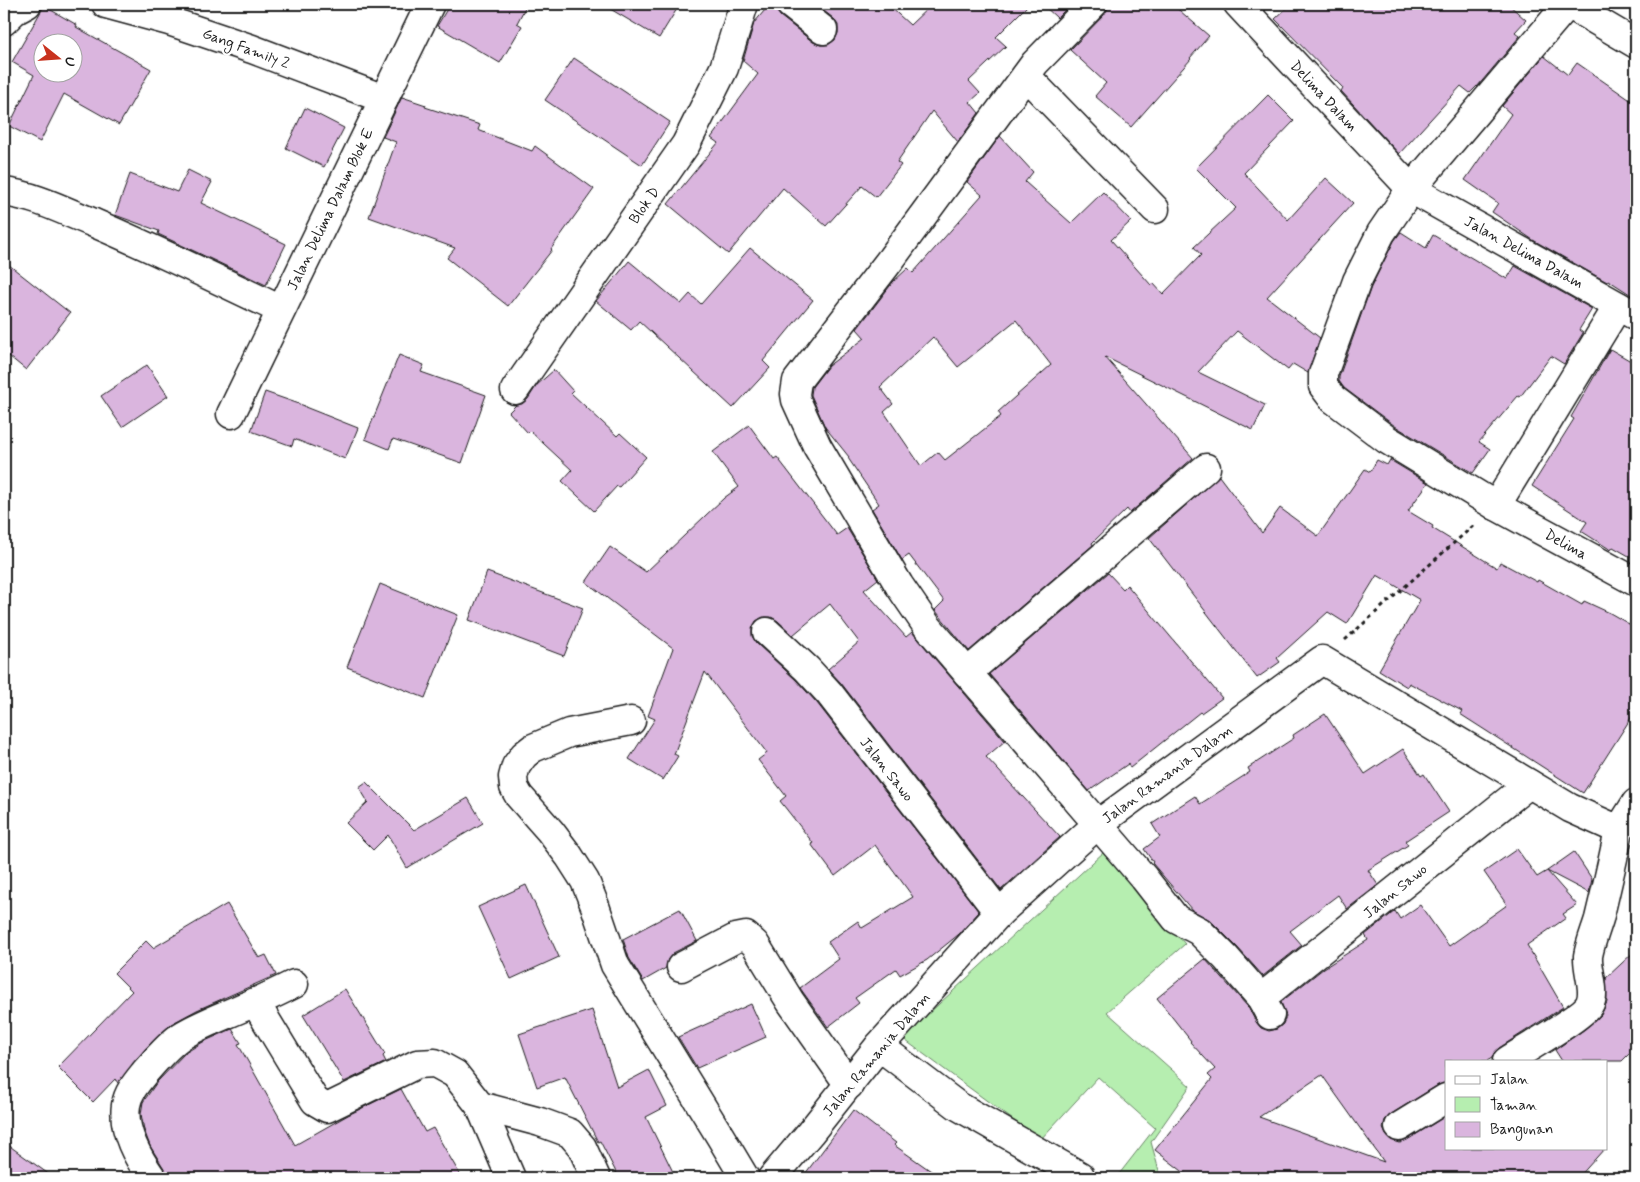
<svg xmlns="http://www.w3.org/2000/svg" width="1640" height="1182" font-family="Mynerve,sans-serif">
  <style>
    .green { fill: #b6eeb0; stroke: #698566 }
    .building { fill: #dab5de; stroke: #1c1c1c; fill-rule: evenodd }
    .lines { fill: none; stroke-linecap: round; stroke-linejoin: round }
    .minor-casing { stroke: #1c1c1c; stroke-width: 31 }
    .path { stroke: #1c1c1c; stroke-width: 3; stroke-dasharray: 4 4; stroke-linecap: butt }
    .minor { stroke: #fff; stroke-width: 28 }
    .labels { text-anchor: middle; stroke-width: 4.5; stroke-linejoin: round; paint-order: stroke }
    .street-label { font-size: 15px; fill: #1c1c1c; stroke: #fff }
  </style>
  <rect width="100%" height="100%" fill="#fff"/>
  <filter id="ink" filterUnits="userSpaceOnUse"><feTurbulence type="fractalNoise" baseFrequency=".02" numOctaves="2"/><feDisplacementMap in="SourceGraphic" scale="10" xChannelSelector="R" yChannelSelector="G"/><feConvolveMatrix kernelMatrix="1 2 1 2 8 2 1 2 1" color-interpolation-filters="sRGB"/></filter>
  <g filter="url(#ink)">
    <path class="green" d="M1105,851L1185,944L1107,1012L1190,1086L1151,1142L1161,1178H1116L1155,1128L1098,1077L1040,1140L902,1038Z"/>
    <g class="building">
      <path d="M450,4H527L517,23L522,26L500,63L437,26Z"/>
      <path d="M602,4H680L659,38Z"/>
      <path d="M770,4H775L776,10L780,16L813,42L821,45H828L835,40L838,33V25L833,18L815,4H887L910,25L932,4H1029L996,37L1006,46L969,81L980,93L970,102L979,113L958,142L932,111L897,162L901,165L876,197L862,186L826,226L783,188L728,254L668,204L718,143L711,138L758,74L743,61L754,23Z"/>
      <path d="M1042,4H1071L1057,18Z"/>
      <path d="M1108,4H1172L1209,36L1190,58L1191,59L1131,127L1095,96L1106,83L1070,50L1104,15L1108,8Z"/>
      <path d="M1291,4H1508L1526,20L1515,32L1520,36L1477,87V86L1470,93L1461,86L1399,154L1341,91L1343,88L1275,19Z"/>
      <path d="M44,6L77,25L76,27L151,69L119,125L64,94L40,142L9,126L34,75L12,62ZM42,42H72V72H42Z"/>
      <path d="M1544,56L1568,75L1577,63L1636,104V298L1608,280L1607,282L1533,240L1492,212L1498,203L1465,180L1511,114L1502,106Z"/>
      <path d="M574,58L670,122L642,165L545,100Z"/>
      <path d="M1268,95L1294,121L1244,173L1288,220L1326,178L1353,203L1267,297L1320,338L1308,373L1293,364L1288,370L1237,331L1198,372L1265,405L1253,430L1105,357L1193,458L1130,513L1127,509L1092,543L1093,545L969,651L935,610L944,601L909,555L902,560L872,509L879,504L848,458L849,457L825,427L811,395L812,387L828,366L865,338L857,329L893,282L908,268L913,273L982,195L967,182L1000,136L1033,172L1025,182L1071,223L1103,192L1131,221L1111,240L1151,285L1153,283L1163,294L1201,255L1194,247L1236,208L1196,168ZM1016,320L1051,365L998,412L1001,416L945,460L938,452L921,466L884,412L893,404L880,387L933,337L958,367Z"/>
      <path d="M402,97L426,105L425,107L480,125L478,130L532,151L535,146L594,189L551,249L552,250L508,306L447,258L455,248L369,217L396,142L383,137Z"/>
      <path d="M305,108L344,128L324,167L286,148Z"/>
      <path d="M188,170L212,182L201,203L286,244L266,285L158,234L159,231L115,215L130,174L177,192Z"/>
      <path d="M1401,232L1426,248L1433,235L1507,279L1515,266L1592,309L1579,330L1583,333L1564,364L1551,356L1520,397L1518,396L1479,442L1490,449L1473,473L1395,426L1344,388L1339,381V377L1371,287L1394,241Z"/>
      <path d="M750,248L813,300L763,361L770,368L733,408L639,321L631,330L596,301L629,261L681,304L690,294L701,304Z"/>
      <path d="M4,261L70,313L26,370L4,352Z"/>
      <path d="M1610,349L1636,364V560L1613,547L1611,550L1581,531L1587,522L1532,486L1574,419L1571,417Z"/>
      <path d="M399,355L424,365L421,372L486,395L462,463L393,439L389,449L365,439Z"/>
      <path d="M147,365L168,396L122,427L101,396Z"/>
      <path d="M554,370L573,391L571,393L617,436L620,433L646,457L619,487L617,486L594,511L562,481L572,470L530,431L528,433L509,412L516,405L522,404L528,399L537,385Z"/>
      <path d="M265,392L305,406V407L358,428L345,459L294,439L292,446L251,431Z"/>
      <path d="M749,425L774,459L777,457L837,535L847,528L878,579L864,590L906,637L912,632L1005,741L986,757L1060,837L1001,890L841,683L828,669L859,642L830,604L793,635L778,621L771,617H763L756,621L752,629V636L756,643L796,680L817,703L979,912L958,935L927,960L900,975L896,969L855,998L859,1003L828,1027L800,988L839,959L828,942L858,921L862,928L913,897L875,845L835,876L811,844L813,843L780,801L786,796L758,760L767,753L705,672L674,754L678,756L663,780L629,759L655,719L648,716L673,648L586,582L610,547L646,572L724,498L739,487L713,452Z"/>
      <path d="M1377,460L1387,465L1390,460L1428,483L1408,511L1433,526L1432,528L1497,568L1500,562L1537,582L1538,580L1582,605L1584,601L1610,613L1636,628V710L1583,793L1460,714L1462,711L1409,683L1407,687L1379,670L1420,600L1377,575L1347,624L1328,612L1277,658L1280,662L1257,678L1149,538L1219,476L1262,533L1280,508L1318,536L1365,469L1370,472Z"/>
      <path d="M487,572L583,608L564,656L469,620Z"/>
      <path d="M1108,573L1123,589L1127,585L1222,698L1201,713L1200,712L1130,768L1128,764L1089,791L989,674Z"/>
      <path d="M380,584L458,615L425,698L347,667Z"/>
      <path d="M1325,714L1365,774L1403,749L1421,776L1424,774L1449,812L1405,841L1408,845L1368,870L1378,885L1347,909L1338,895L1290,931L1302,945L1263,976L1237,947L1210,920L1192,910L1152,863L1153,862L1144,849L1160,837L1152,824L1195,796L1200,804L1250,772L1248,768L1294,738L1293,735Z"/>
      <path d="M366,782L414,830L468,798L483,823L407,868L388,835L373,850L346,823L368,802L359,787Z"/>
      <path d="M1517,849L1537,877L1547,871L1577,905L1563,914L1566,918L1527,945L1563,1007L1499,1048L1494,1053L1492,1058L1487,1061H1446V1082L1438,1085L1391,1114L1385,1120L1383,1128L1386,1135L1391,1140L1400,1143L1407,1140L1446,1116V1148H1605L1578,1178H1191L1155,1150L1212,1079L1208,1075L1215,1069L1190,1042L1191,1041L1157,998L1205,959L1248,1007L1256,1022L1261,1028L1269,1031L1277,1029L1283,1024L1286,1016L1281,1002L1324,968L1368,940L1365,935L1395,911L1400,919L1420,905L1449,946L1507,905L1484,872ZM1322,1075L1384,1162L1259,1117Z"/>
      <path d="M1574,852L1592,879L1589,893L1547,871Z"/>
      <path d="M526,885L559,957L511,979L478,907Z"/>
      <path d="M227,904L259,958L266,955L276,975L197,1010L171,1024L146,1048L118,1083L115,1079L93,1102L58,1067L132,991L114,973L146,941L153,948Z"/>
      <path d="M680,909L697,941L673,953L668,959L666,968L643,981L629,958L623,939Z"/>
      <path d="M1636,950V1047L1622,1061H1562L1555,1050L1585,1029L1601,1015L1607,1002L1606,978Z"/>
      <path d="M345,989L385,1054L383,1056L386,1062L344,1082L303,1015Z"/>
      <path d="M751,1004L766,1037L697,1068L678,1037Z"/>
      <path d="M592,1010L617,1087L649,1070L667,1106L646,1117L676,1178H619L600,1141L598,1142L565,1077L537,1087L519,1034Z"/>
      <path d="M232,1029L241,1043L238,1044L295,1145L348,1115L401,1089L425,1132L433,1128L462,1178H167L165,1170L150,1146L144,1130L141,1114L143,1102L157,1082L185,1053L203,1042Z"/>
      <path d="M853,1110L896,1143L894,1145L941,1178H802Z"/>
      <path d="M4,1142L54,1178H4Z"/>
    </g>
    <g class="lines">
      <defs>
        <g id="minor">
          <path d="M106,4L169,21L252,49L384,99"/>
          <path d="M790,4L823,30"/>
          <path d="M1093,4L1035,63L891,259L797,381L795,394L796,400L817,446L899,585L927,626L1144,878L1176,919L1199,931L1226,958L1261,998L1270,1015"/>
          <path d="M1238,4L1411,189L1636,316"/>
          <path d="M1568,4L1411,189L1381,233L1357,281L1323,374V386L1333,399L1386,439L1496,506L1636,582"/>
          <path d="M1568,4L1636,44"/>
          <path d="M4,21L14,11L27,4"/>
          <path d="M1026,76L1155,209"/>
          <path d="M4,192C36,196 64,211 94,223C157,250 219,280 281,310"/>
          <path d="M515,390L686,144L724,68L744,4"/>
          <path d="M231,414L430,4"/>
          <path d="M1496,506L1618,306"/>
          <path d="M767,632L807,669L829,693L999,913"/>
          <path d="M967,673L1206,468"/>
          <path d="M631,721L569,733L533,748L524,755L516,766L513,777L514,787L519,796L550,831L569,856L585,881L595,906L615,965L720,1136L745,1178"/>
          <path d="M681,967L736,938L746,936L755,944L790,1001L849,1085"/>
          <path d="M1261,998L1529,784"/>
          <path d="M255,1002L315,1101L327,1108L417,1064L435,1063L455,1074L480,1106L540,1122L570,1133L582,1147L596,1178"/>
          <path d="M879,1046L958,1106L1080,1176"/>
          <path d="M1507,1061C1521,1052 1583,1016 1589,1005C1597,992 1587,971 1588,956C1590,944 1595,932 1599,919C1606,890 1613,860 1619,830"/>
          <path d="M480,1106L511,1178"/>
          <path d="M1399,1127L1446,1098"/>
          <path d="M152,1178C138,1158 122,1131 126,1105C128,1092 137,1082 145,1072C156,1060 167,1046 180,1037C200,1024 224,1016 246,1006C262,1000 278,992 294,984"/>
          <path d="M772,1178L810,1133L879,1046L999,913L1098,824L1322,660L1570,808L1619,830L1636,803"/>
        </g>
      </defs>
      <use href="#minor" class="minor-casing"/>
      <path class="path" d="M1345,640L1473,526"/>
      <use href="#minor" class="minor"/>
    </g>
  </g>
  <g class="labels">
    <g class="street-label">
      <text transform="translate(246 48) rotate(20)" y="5">Gang Family 2</text>
      <text transform="translate(1324 96) rotate(47)" y="5">Delima Dalam</text>
      <text transform="translate(644 205) rotate(-55)" y="5">Blok D</text>
      <text transform="translate(330 209) rotate(-64)" y="5">Jalan Delima Dalam Blok E</text>
      <text transform="translate(1524 252) rotate(29)" y="5">Jalan Delima Dalam</text>
      <text transform="translate(1566 544) rotate(29)" y="5">Delima</text>
      <text transform="translate(887 769) rotate(52)" y="5">Jalan Sawo</text>
      <text transform="translate(1167 774) rotate(-36)" y="5">Jalan Ramania Dalam</text>
      <text transform="translate(1395 891) rotate(-39)" y="5">Jalan Sawo</text>
      <text transform="translate(876 1054) rotate(-50)" y="5">Jalan Ramania Dalam</text>
    </g>
  </g>
  <rect width="1640" height="1182" fill="none" stroke="#fff" stroke-width="20"/>
  <rect x="10" y="10" width="1620" height="1162" fill="none" stroke="#1c1c1c" stroke-width="2" filter="url(#ink)"/>
  <rect x="1445" y="1060" width="162" height="90" fill="#ffffff" stroke="#a4a4a4"/>
  <rect x="1455" y="1076" width="25" height="8" fill="#ffffff" stroke="#a4a4a4"/>
  <text x="1490" y="1084" font-size="15" fill="#1c1c1c">Jalan</text>
  <rect x="1455" y="1097" width="25" height="15" fill="#b6eeb0" stroke="#a4a4a4"/>
  <text x="1490" y="1110" font-size="15" fill="#1c1c1c">Taman</text>
  <rect x="1455" y="1122" width="25" height="15" fill="#dab5de" stroke="#a4a4a4"/>
  <text x="1490" y="1134" font-size="15" fill="#1c1c1c">Bangunan</text>
  <g transform="translate(58 58) rotate(107)"><circle r="24" fill="#ffffff" stroke="#a4a4a4"/>
  <path d="M0-4L9 19L0 12L-9 19Z" fill="#c8321e"/>
  <text y="-8" font-size="14" font-weight="bold" text-anchor="middle" fill="#1c1c1c">U</text>
  </g>
</svg>
